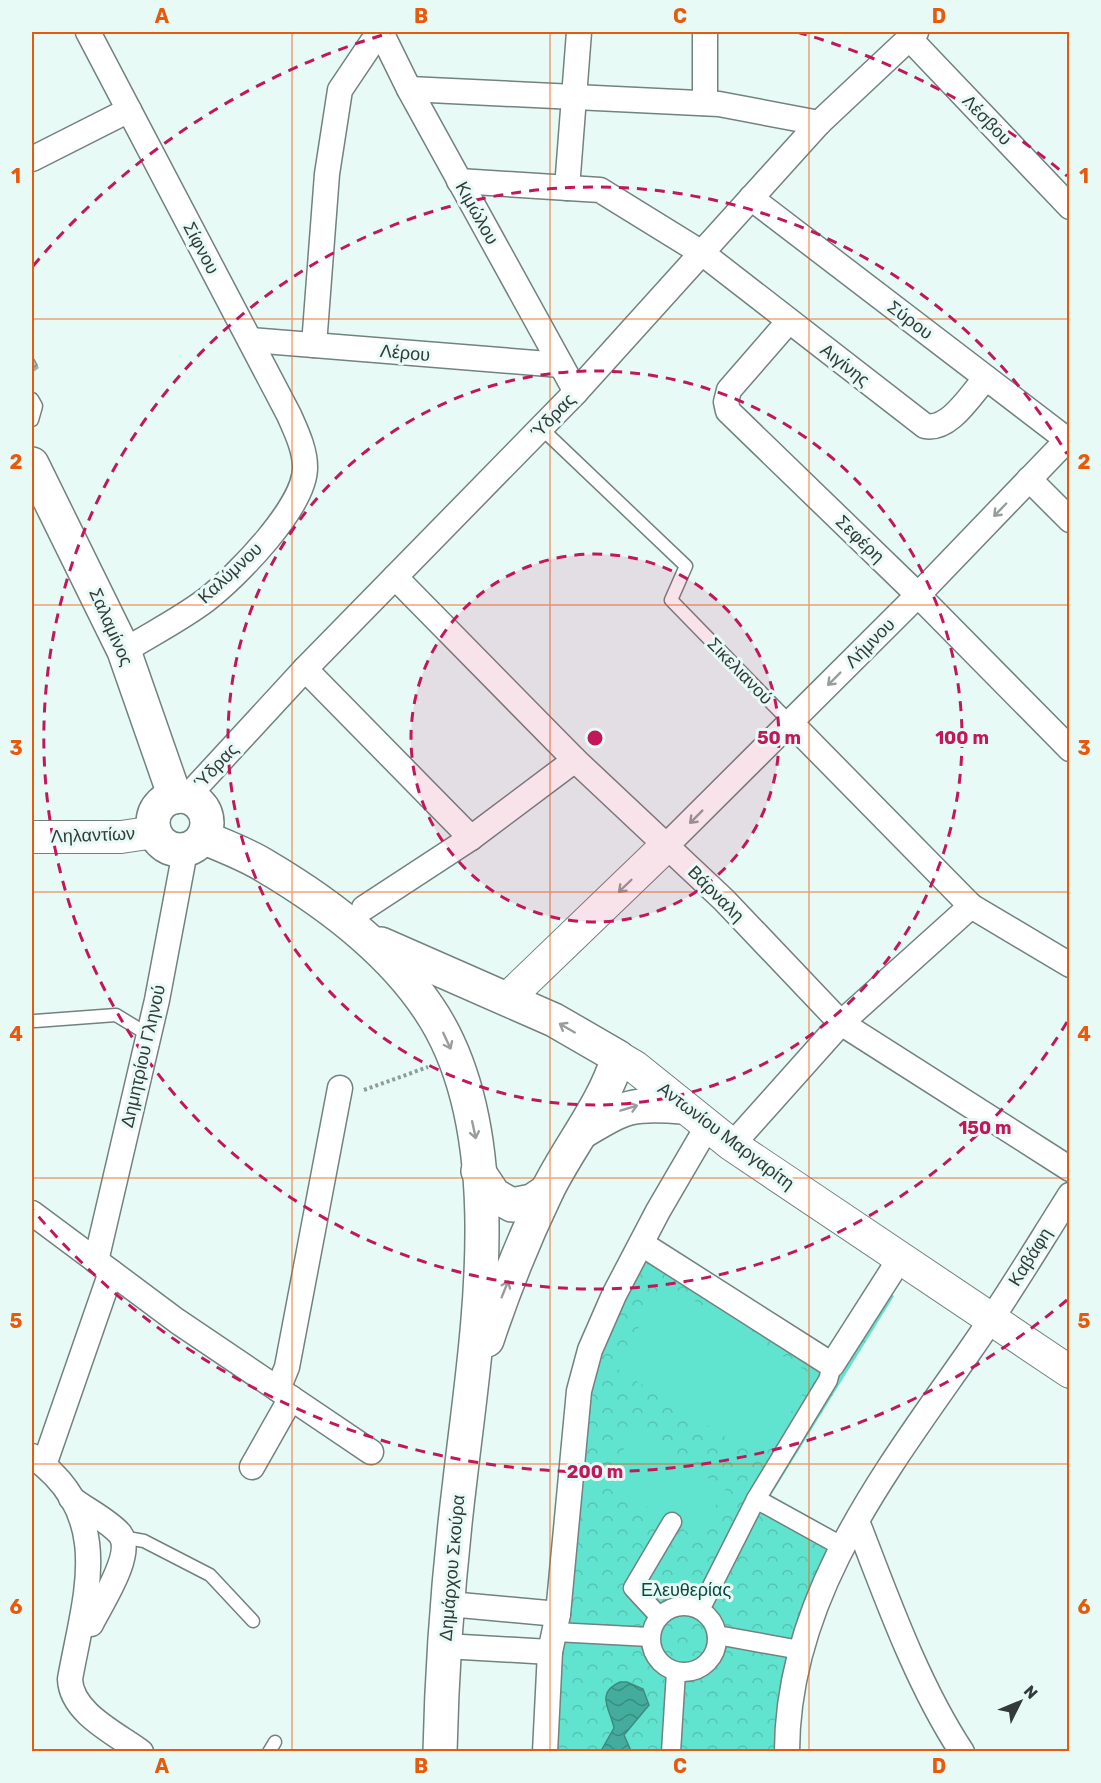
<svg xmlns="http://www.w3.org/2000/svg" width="1101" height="1783" font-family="Rubik,sans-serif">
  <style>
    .forest { fill: url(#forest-crowns) }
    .garden { fill: #61e4cf }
    .water { fill: url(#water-waves); stroke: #3f8a7e; stroke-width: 1.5 }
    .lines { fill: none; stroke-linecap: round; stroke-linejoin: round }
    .service-casing { stroke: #72827f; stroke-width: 15 }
    .pedestrian-casing { stroke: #72827f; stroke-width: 21 }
    .minor-casing { stroke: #72827f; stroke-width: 27 }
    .tertiary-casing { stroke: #72827f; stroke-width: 34 }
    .secondary-casing { stroke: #72827f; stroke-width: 36 }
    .path { stroke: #8f9c99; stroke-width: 4; stroke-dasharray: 3 3; stroke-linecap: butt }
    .service { stroke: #fff; stroke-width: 12 }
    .pedestrian { stroke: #fff; stroke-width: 18 }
    .minor { stroke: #fff; stroke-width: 24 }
    .tertiary { stroke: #fff; stroke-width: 32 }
    .secondary { stroke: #fff; stroke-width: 33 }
    .wall { fill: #a1b0ad }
    .building { fill: #bbcdc9; stroke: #83908d; stroke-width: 1.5 }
    .oneway { stroke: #999d9c }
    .grid { fill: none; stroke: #e8590c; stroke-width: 1.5; stroke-opacity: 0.55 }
    .ring { fill: none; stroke: #c2185b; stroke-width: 3; stroke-dasharray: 10 8 }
    .labels { text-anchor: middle; stroke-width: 6; stroke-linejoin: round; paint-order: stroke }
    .street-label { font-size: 18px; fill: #333b39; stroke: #e8faf6 }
    .park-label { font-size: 18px; fill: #0c4a41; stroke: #e8faf6 }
    .centre { fill: #c2185b; stroke: #e8faf6; stroke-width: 3 }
    .ring-label { font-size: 18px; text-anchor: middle; font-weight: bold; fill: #c2185b; stroke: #e8faf6; stroke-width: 6; stroke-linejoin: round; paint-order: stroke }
    .neatline { fill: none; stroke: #e8590c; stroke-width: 2 }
    .grid-label { font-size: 20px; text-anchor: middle; font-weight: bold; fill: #e8590c }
  </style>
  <defs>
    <pattern id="forest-crowns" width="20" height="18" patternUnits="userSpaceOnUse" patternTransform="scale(1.5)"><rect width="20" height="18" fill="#61e4cf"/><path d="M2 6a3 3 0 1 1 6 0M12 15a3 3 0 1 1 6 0" fill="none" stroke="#55c4b2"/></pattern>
    <pattern id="water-waves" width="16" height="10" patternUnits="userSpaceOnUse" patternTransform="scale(1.5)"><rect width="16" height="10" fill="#44ac9c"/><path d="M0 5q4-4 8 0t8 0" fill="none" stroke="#398d80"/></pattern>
  </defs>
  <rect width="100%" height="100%" fill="#e8faf6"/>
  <path class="forest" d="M642,1244L832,1365L882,1288L894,1296L771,1495L848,1538L834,1563L787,1751L545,1752L579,1391Z"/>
  <g class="garden">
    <path d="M666,1283L814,1376L761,1459L614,1367Z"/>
    <path d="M635,1431L726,1490L695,1537L605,1479Z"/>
  </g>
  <path class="water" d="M620,1682H627L643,1689L649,1705L624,1735L631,1751H601L614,1728C610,1709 595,1693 620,1682Z"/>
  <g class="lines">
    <defs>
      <g id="service">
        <path d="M32,399L36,406L32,420"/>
        <path d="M541,428L686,566L671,600L790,722"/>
        <path d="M35,1021L116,1015L149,1035"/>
        <path d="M122,1537L144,1541L210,1575L253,1621"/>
        <path d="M269,1752L275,1742"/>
      </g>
      <g id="pedestrian">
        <path d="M756,1499L843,1547"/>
        <circle cx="684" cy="1639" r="33"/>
        <path d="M700,1610L756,1499L828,1380L832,1365"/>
        <path d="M659,1616L633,1588L672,1522"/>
        <path d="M555,1632L650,1637"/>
        <path d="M717,1635L800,1650"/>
        <path d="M671,1752L676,1672"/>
      </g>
      <g id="minor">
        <path d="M88,32L289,415C296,431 305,449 305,467C306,506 236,577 206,600C181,619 151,634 124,651"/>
        <path d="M381,32L409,89L576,392"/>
        <path d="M705,32V103"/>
        <path d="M910,32L909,38L1070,207"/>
        <path d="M409,89L719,104L819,123"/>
        <path d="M32,159L129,110"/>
        <path d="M459,181L600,190L702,253L925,426C950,431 971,394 986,378"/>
        <path d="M567,188L579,32"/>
        <path d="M751,198L1070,442"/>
        <path d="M789,321L729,390L726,402L728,411L918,595L1070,749"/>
        <path d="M250,340L561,365"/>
        <path d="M314,345L327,174L340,90L379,32"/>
        <path d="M1029,479L1070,520"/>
        <path d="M395,577L575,760L724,900L841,1023L1070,1169"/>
        <path d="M305,669L471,838"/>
        <path d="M790,722L971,906L1070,965"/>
        <path d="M187,797L305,669L576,392L819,123L916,32"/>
        <path d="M667,845L918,595L1070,437"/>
        <path d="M364,908L471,838L575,760"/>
        <path d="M732,1145L841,1023L971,906"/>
        <path d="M32,1213L177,1321L371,1452"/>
        <path d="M642,1244L832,1365L899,1260"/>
        <path d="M96,1261L157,1000L183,862L182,850"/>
        <path d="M278,1389L287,1367L340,1088"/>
        <path d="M32,1456C116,1516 85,1595 70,1679C71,1713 117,1734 141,1752"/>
        <path d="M44,1465L111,1272"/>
        <path d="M252,1467L291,1398"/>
        <path d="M71,1498C86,1510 108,1520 120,1534C135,1554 100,1605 91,1624"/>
        <path d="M857,1521C886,1596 917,1684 962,1752"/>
        <path d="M449,1604L558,1614"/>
        <path d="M445,1646L550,1652"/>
        <path d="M545,1752L550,1652L558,1614L579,1391L590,1350L614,1295L658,1211L707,1127"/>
        <path d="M787,1752C787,1596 887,1470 971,1349C1006,1299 1037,1247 1070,1195"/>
      </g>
      <g id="tertiary">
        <path d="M32,837H121L155,832"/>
        <path d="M507,999L667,845"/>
        <path d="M618,1057L635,1067L732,1145L1070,1372"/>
      </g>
      <g id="secondary">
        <path d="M32,464L124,651L175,797"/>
        <circle cx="180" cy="823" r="27"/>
        <path d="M203,837C223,846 246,854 265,866C326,902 389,949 429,1009C513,1133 476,1340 460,1480C449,1570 442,1661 440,1752"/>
        <path d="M381,944L554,1020L618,1057C604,1105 569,1146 547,1191C524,1239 504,1289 487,1340"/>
        <path d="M582,1132C626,1106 630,1103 683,1107"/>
        <path d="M478,1171L494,1195L512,1205L532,1201L547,1191"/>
      </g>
    </defs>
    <use href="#service" class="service-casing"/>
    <use href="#pedestrian" class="pedestrian-casing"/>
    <use href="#minor" class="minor-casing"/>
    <use href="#tertiary" class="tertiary-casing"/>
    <use href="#secondary" class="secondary-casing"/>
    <path class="path" d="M364,1090L428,1067"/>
    <use href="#service" class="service"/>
    <use href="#pedestrian" class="pedestrian"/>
    <use href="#minor" class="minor"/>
    <use href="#tertiary" class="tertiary"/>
    <use href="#secondary" class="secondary"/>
  </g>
  <path class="wall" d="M32,355L39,368L32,373Z"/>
  <path class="building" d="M32,356L37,365L32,368Z"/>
  <defs><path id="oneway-shaft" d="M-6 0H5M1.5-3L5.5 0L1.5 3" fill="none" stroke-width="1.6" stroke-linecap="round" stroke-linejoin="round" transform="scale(1.5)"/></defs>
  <g class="oneway">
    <use href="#oneway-shaft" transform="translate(1000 510) rotate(134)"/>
    <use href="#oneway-shaft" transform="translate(834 679) rotate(135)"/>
    <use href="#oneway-shaft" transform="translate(696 817) rotate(135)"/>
    <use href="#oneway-shaft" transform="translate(625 886) rotate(136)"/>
    <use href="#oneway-shaft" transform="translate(567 1028) rotate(-150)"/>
    <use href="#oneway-shaft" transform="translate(447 1041) rotate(65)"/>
    <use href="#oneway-shaft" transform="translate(629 1108) rotate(-17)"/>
    <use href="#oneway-shaft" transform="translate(474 1130) rotate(78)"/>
    <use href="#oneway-shaft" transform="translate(505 1289) rotate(-68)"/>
  </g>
  <path class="grid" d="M292,32V1752M550,32V1752M809,32V1752M32,319H1070M32,605H1070M32,892H1070M32,1178H1070M32,1464H1070"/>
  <circle cx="595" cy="738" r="184" fill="#c2185b" fill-opacity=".12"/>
  <g class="ring">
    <circle cx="595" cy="738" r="184"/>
    <circle cx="595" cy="738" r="367"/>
    <path d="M1067 1022A551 551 0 1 1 1067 454"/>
    <path d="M1067 1300A734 734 0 0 1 33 1210M33 266A734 734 0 0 1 393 32M797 32A734 734 0 0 1 1067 176"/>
  </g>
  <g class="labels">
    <g class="street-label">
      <text transform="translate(987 120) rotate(46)" y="6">Λέσβου</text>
      <text transform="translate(477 213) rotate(61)" y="6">Κιμώλου</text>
      <text transform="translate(201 248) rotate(62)" y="6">Σίφνου</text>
      <text transform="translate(910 320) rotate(37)" y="6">Σύρου</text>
      <text transform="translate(405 353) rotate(5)" y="6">Λέρου</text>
      <text transform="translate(845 365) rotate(38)" y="6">Αιγίνης</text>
      <text transform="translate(553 416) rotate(-46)" y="6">Ύδρας</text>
      <text transform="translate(860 539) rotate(44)" y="6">Σεφέρη</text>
      <text transform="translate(230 573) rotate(-43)" y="6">Καλύμνου</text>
      <text transform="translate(111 627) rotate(66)" y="6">Σαλαμίνος</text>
      <text transform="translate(870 643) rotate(-45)" y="6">Λήμνου</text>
      <text transform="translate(740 671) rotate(46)" y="6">Σικελιανού</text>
      <text transform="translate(216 766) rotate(-47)" y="6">Ύδρας</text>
      <text transform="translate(93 835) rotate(-2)" y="6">Ληλαντίων</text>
      <text transform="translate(716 894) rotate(45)" y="6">Βάρναλη</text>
      <text transform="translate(143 1056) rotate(-77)" y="6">Δημητρίου Γληνού</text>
      <text transform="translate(726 1136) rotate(37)" y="6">Αντωνίου Μαργαρίτη</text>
      <text transform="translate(1030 1257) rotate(-58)" y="6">Καβάφη</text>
      <text transform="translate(452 1568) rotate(-85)" y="6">Δημάρχου Σκούρα</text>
    </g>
    <g class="park-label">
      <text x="686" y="1596">Ελευθερίας</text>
    </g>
  </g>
  <circle cx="595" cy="738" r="9" class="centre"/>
  <g class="ring-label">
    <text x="779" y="744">50 m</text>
    <text x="962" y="744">100 m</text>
    <text x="985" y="1134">150 m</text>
    <text x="595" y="1478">200 m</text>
  </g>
  <rect width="1101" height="1783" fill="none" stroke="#e8faf6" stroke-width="66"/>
  <g transform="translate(1020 1702) rotate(47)" stroke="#e8faf6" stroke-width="4.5" paint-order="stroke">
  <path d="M0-4.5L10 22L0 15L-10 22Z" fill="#333b39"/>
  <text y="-9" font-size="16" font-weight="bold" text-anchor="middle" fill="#333b39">N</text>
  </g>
  <rect x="33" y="33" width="1035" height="1717" class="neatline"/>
  <g class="grid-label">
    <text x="162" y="23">A</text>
    <text x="421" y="23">B</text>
    <text x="680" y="23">C</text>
    <text x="939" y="23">D</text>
    <text x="16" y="183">1</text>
    <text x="1084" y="183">1</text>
    <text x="16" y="469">2</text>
    <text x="1084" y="469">2</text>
    <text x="16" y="755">3</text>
    <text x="1084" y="755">3</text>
    <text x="16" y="1041">4</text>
    <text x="1084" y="1041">4</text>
    <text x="16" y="1328">5</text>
    <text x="1084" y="1328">5</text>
    <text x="16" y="1614">6</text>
    <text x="1084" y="1614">6</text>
    <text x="162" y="1773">A</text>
    <text x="421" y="1773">B</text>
    <text x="680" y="1773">C</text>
    <text x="939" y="1773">D</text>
  </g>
</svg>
